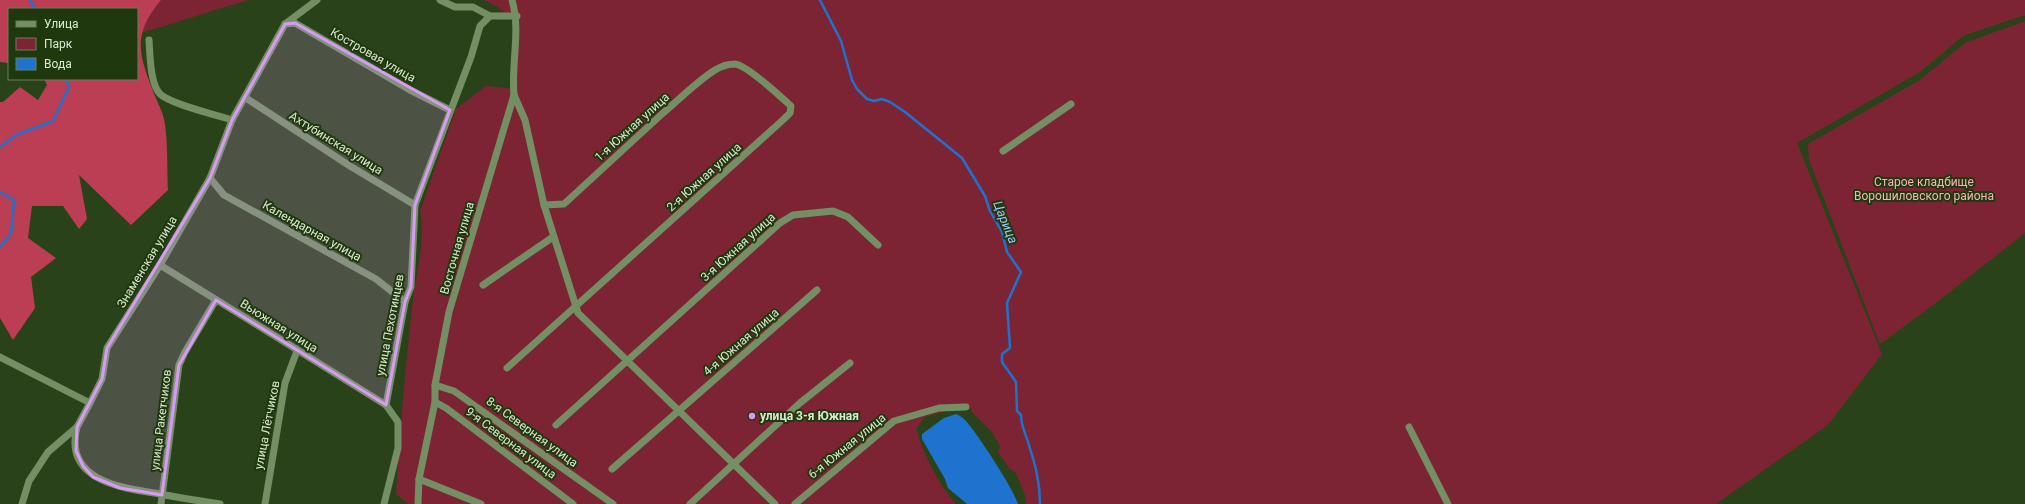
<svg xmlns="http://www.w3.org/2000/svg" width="2025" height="504" font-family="Roboto,sans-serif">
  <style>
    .green { fill: #7d2434 }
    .forest { fill: #bb3e54 }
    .water { fill: #1e73ce }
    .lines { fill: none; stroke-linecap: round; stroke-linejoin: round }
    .stream { stroke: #1e73ce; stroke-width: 2.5 }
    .street { stroke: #748f63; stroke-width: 7 }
    .marked { fill: #d99af7; fill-opacity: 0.2; stroke: #d99af7; stroke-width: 3; stroke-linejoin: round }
    .poi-dot { fill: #d99af7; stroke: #20380e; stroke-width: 1.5 }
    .labels { text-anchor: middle; stroke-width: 4; stroke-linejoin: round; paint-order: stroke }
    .street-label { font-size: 12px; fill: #dae9d1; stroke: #20380e }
    .park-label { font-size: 12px; fill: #f5b4b9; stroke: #20380e }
    .poi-label { font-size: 12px; font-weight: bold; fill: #dae9d1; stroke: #20380e; text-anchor: start }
    .water-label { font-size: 13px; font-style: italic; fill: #a1c5f3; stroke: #20380e }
  </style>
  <rect width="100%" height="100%" fill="#2a4219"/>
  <g class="green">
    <path d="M100,0H248L141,33L145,22L137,9Z"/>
    <path d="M484,0H2025V15L1963,36L1920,72L1797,143L1882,354L1828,425L1716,504H1026L1025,495L1016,473L1009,468L998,452L1000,446L992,432L972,412L969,405L925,417L916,429C925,457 937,482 956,504H408L396,494C400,432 405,370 412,308C415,277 426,242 420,211L456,109L486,86L515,89L516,24L498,7Z"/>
    <path d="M2025,21V233L1937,302L1880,344L1809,160L1808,144L1920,80L1965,43Z"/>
  </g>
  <path class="forest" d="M0,0H161C131,36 139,55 155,96C158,103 162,111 164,119C168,138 167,170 168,190L131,225L79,175L87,219L79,229L63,206H32L28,238L56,258L31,277L35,308L13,340L0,318V102H3L20,87L38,100L47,85L44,79H137V9H9V63L0,62Z"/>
  <path class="water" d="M956,414C959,415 962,417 964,419C974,428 1015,491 1018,504H967L948,488L945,479L922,439V434L944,418Z"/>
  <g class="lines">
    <g class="stream">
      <path d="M30,0L35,9"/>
      <path d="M820,0L841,41L852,80L857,89L867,99L874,101L882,99L890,102L905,112L962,158L985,196L990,211L1002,232L1007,252L1021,272L1007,303L1010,348L1002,354V362L1016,382L1017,411L1021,415C1021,426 1025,432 1028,442C1035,464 1040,481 1040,504"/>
      <path d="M0,147L16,135L53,121L69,87L66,79"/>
      <path d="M0,192L14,200L11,234L0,247"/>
    </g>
    <g class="street">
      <path d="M440,0L455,7H473L490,16H517"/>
      <path d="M285,24L295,23L410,90L450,110"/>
      <path d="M149,40C150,53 150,84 160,94C170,104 217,115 232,120"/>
      <path d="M514,95L525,120L544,205L578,313L775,504"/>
      <path d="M246,98L350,166L415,205"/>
      <path d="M1003,151L1071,104"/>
      <path d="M210,178L224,195L376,279L405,302"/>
      <path d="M160,265L386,405"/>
      <path d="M483,285L553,237"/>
      <path d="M0,357L90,403"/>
      <path d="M507,368L784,119L790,113L791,106C781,97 747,65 735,64C728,64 720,67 715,70C696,82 680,99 663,113C630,143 597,174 564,204L544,205"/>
      <path d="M435,385L454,391L613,504"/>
      <path d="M435,402L446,408L573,504"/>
      <path d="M556,425L780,223L793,215L833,211L848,217L878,245"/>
      <path d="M77,427C63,481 122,488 160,494C180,498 200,501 220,504"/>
      <path d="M1409,427L1448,504"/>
      <path d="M612,469L817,290"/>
      <path d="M419,479L481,504"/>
      <path d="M22,504L29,481L48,452L77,427L90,403L102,379L107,348L160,265L210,178L232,120L285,24L317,0"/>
      <path d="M161,504L179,365L185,352L216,300"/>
      <path d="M265,504L285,383L297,351"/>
      <path d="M384,504L398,448V422L386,405L405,302L411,287L415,205L471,57L480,26L490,16"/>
      <path d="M418,504L419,479L435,402V385L449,312L514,95C511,63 521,31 512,0"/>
      <path d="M690,504L800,403L850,363"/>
      <path d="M795,504L894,421L939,408L966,407"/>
    </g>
  </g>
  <path class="marked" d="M295,23L450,110L415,205L411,287L405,302L386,405L216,300L179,365L162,495L120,488L93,477L83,466L76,451L77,427L102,379L107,348L210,178L232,120L285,24Z"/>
  <circle class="poi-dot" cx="752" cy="416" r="4"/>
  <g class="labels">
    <g class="street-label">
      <text transform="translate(373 55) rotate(30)" y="4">Костровая улица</text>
      <text transform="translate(632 127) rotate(-42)" y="4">1-я Южная улица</text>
      <text transform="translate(336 143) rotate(32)" y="4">Ахтубинская улица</text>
      <text transform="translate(704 177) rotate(-42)" y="4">2-я Южная улица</text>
      <text transform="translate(312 231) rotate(29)" y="4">Календарная улица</text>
      <text transform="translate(738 247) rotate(-42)" y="4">3-я Южная улица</text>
      <text transform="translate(457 248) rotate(-74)" y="4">Восточная улица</text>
      <text transform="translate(147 262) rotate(-59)" y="4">Знаменская улица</text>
      <text transform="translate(390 325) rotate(-79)" y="4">улица Пехотинцев</text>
      <text transform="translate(279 326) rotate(32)" y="4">Вьюжная улица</text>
      <text transform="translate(741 342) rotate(-41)" y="4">4-я Южная улица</text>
      <text transform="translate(161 420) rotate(-83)" y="4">улица Ракетчиков</text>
      <text transform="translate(267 425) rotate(-79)" y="4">улица Лётчиков</text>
      <text transform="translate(532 432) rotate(36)" y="4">8-я Северная улица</text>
      <text transform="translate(511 443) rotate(37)" y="4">9-я Северная улица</text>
      <text transform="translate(847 446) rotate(-39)" y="4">6-я Южная улица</text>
    </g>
    <g class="park-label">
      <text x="1924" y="186">Старое кладбище<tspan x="1924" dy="14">Ворошиловского района</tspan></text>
    </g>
    <g class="poi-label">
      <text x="760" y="420">улица 3-я Южная</text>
    </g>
    <g class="water-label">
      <text transform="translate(1006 222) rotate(68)" y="5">Царица</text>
    </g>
  </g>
  <rect x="8" y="8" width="130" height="72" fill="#20380e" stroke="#6a7f5c"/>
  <rect x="16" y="21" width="20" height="6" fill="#748f63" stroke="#6a7f5c"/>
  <text x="44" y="28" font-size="12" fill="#dae9d1">Улица</text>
  <rect x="16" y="38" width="20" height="12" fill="#7d2434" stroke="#6a7f5c"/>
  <text x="44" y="48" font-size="12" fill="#dae9d1">Парк</text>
  <rect x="16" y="58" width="20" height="12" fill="#1e73ce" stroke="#6a7f5c"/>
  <text x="44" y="68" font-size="12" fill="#dae9d1">Вода</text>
</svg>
